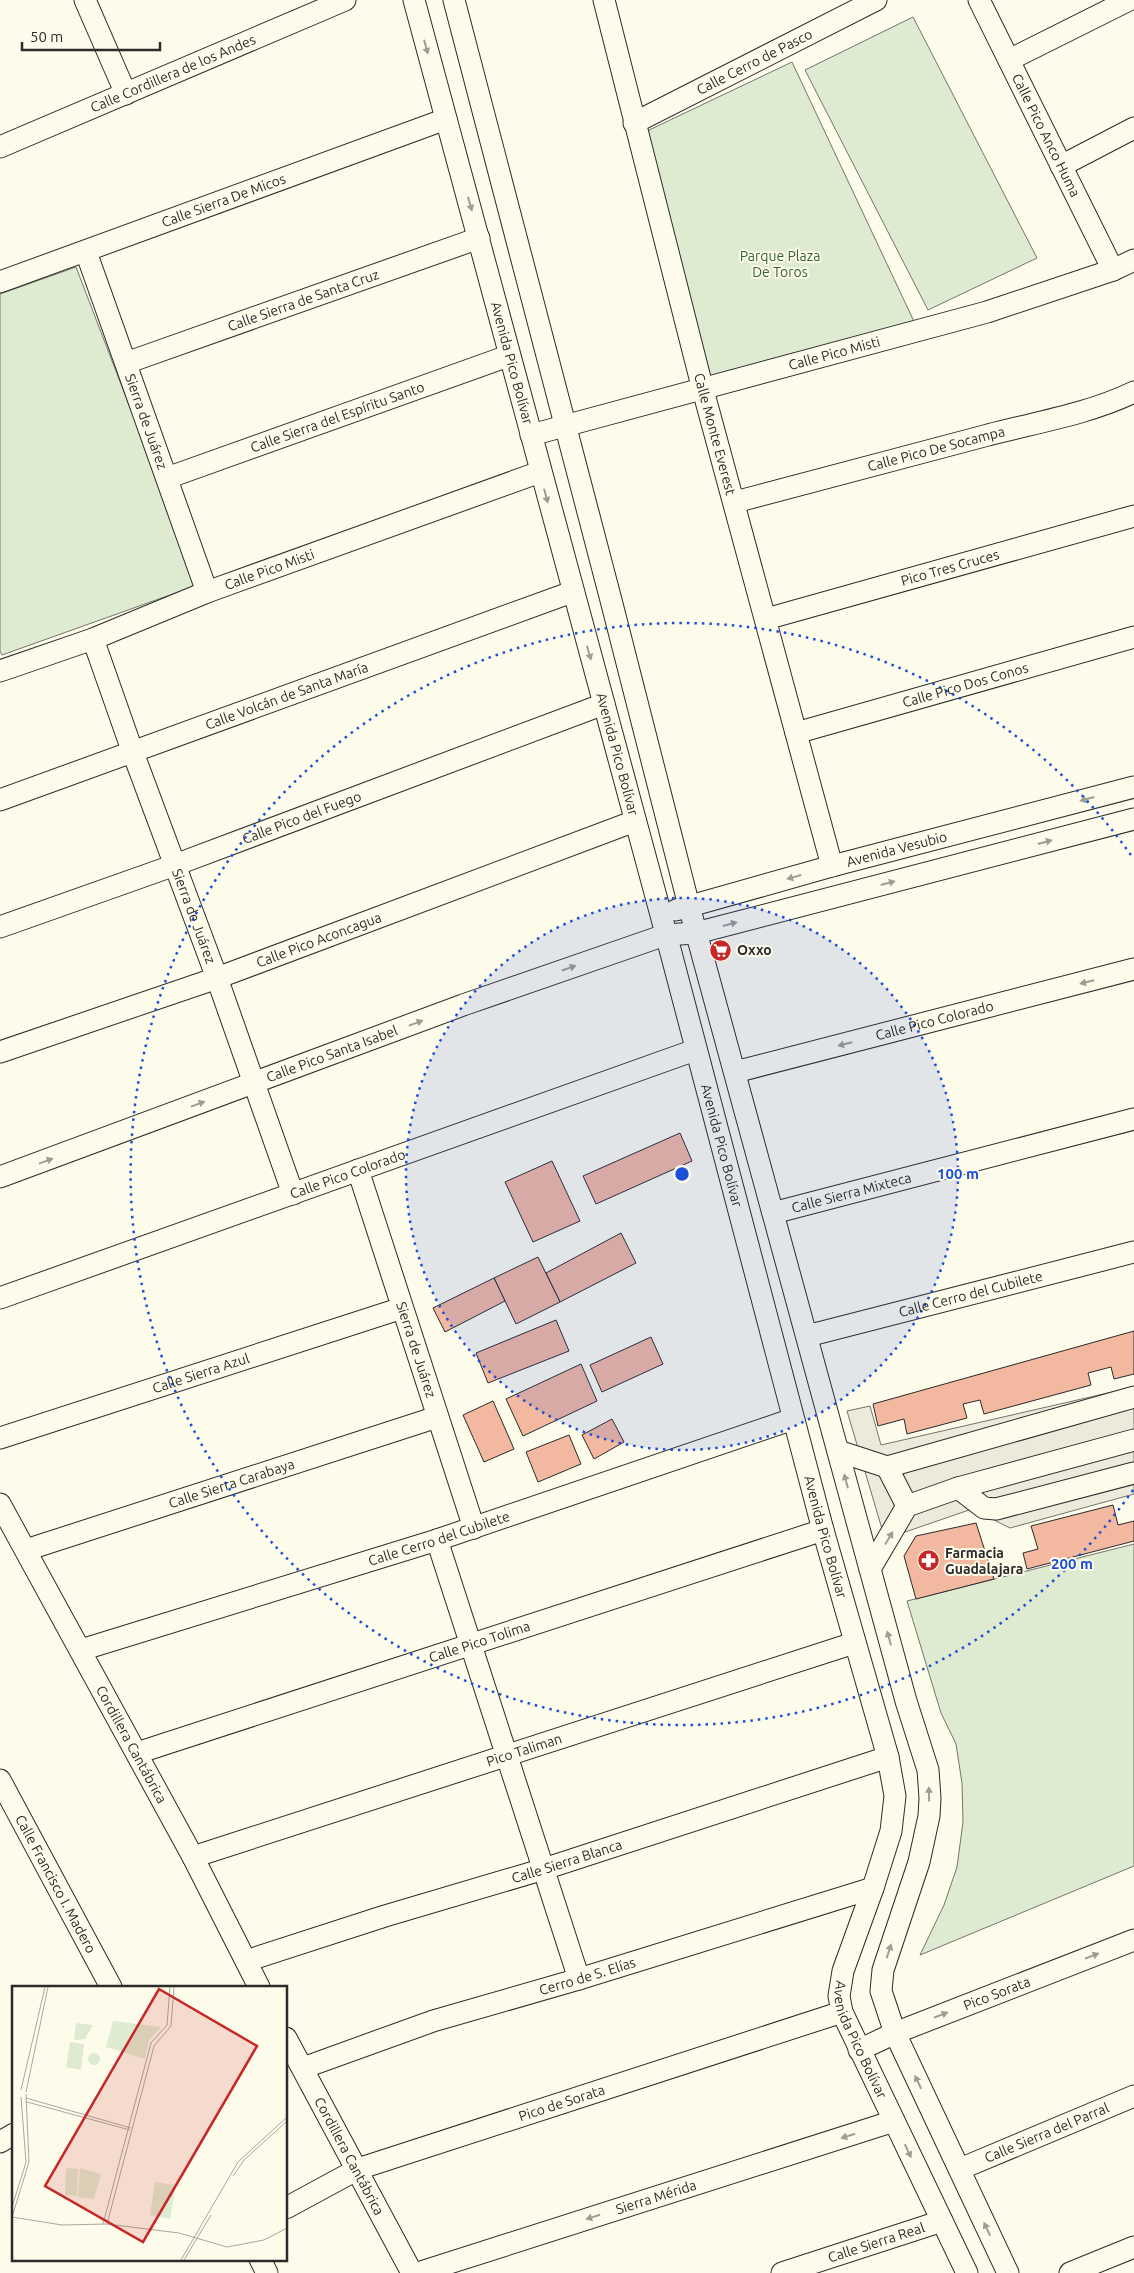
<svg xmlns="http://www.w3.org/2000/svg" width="1134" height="2273" font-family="Ubuntu,sans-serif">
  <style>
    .green { fill: #deebd1; stroke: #74746e }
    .parking { fill: #eceadb; stroke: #74746e }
    .building { fill: #f2b8a0; stroke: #2b2b2b }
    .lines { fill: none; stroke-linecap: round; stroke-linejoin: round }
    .minor-casing { stroke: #2b2b2b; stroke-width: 23 }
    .minor { stroke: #fdfbea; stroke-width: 21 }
    .oneway { fill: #9e9d94 }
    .ring { fill: none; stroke: #1d4ed8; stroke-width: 2.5; stroke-dasharray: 2.5 5 }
    .labels { text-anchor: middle; stroke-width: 4; stroke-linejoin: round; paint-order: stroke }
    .street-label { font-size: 14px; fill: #2b2b2b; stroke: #fdfbea }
    .park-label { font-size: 14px; fill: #34623c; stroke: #fdfbea }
    .poi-label { font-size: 14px; font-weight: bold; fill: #2b2b2b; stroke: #fdfbea; text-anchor: start }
    .inset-road { fill: none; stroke: #a9a89e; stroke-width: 1 }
    .view { fill: #c62828; fill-opacity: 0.15; stroke: #c62828; stroke-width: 2.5 }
    .inset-edge { fill: none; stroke: #2b2b2b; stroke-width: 2.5 }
    .centre { fill: #1d4ed8; stroke: #fdfbea; stroke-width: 2.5 }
    .ring-label { font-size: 15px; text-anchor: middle; font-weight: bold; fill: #1d4ed8; stroke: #fdfbea; stroke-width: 4; stroke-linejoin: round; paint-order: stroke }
  </style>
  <rect width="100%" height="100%" fill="#fdfbea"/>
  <g class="green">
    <path d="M913,17L1037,258L928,310L805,70Z"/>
    <path d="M792,62L918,330L711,383L647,131Z"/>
    <path d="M76,267L198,585L2,655L0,651V294Z"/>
    <path d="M1134,1544V1866L920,1955L944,1905L957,1867L963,1822L962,1783L956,1744L941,1713L907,1601Z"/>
  </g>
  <path class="parking" d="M1134,1387V1494L1010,1528L972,1509L885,1539L847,1411L870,1406L881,1445Z"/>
  <g class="building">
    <path d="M680,1133L692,1161L596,1204L583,1176Z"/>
    <path d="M552,1161L580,1221L533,1242L505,1182Z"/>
    <path d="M621,1233L636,1263L560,1302L546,1273Z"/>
    <path d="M538,1257L560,1302L516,1324L494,1278Z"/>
    <path d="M494,1278L505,1301L445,1332L433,1308Z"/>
    <path d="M556,1320L569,1351L488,1383L476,1353Z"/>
    <path d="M1134,1331V1374L1114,1379L1111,1367L1088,1373L1091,1385L984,1414L980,1400L963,1404L967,1418L907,1434L904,1419L878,1426L873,1404Z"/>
    <path d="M651,1337L663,1364L602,1392L590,1365Z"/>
    <path d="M581,1364L597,1401L523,1436L506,1399Z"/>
    <path d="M493,1401L514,1449L484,1462L463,1415Z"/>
    <path d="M612,1419L624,1442L594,1459L582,1435Z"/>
    <path d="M569,1435L581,1464L538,1482L526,1452Z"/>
    <path d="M1113,1505L1118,1525L1134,1521V1541L1027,1569L1023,1553L1038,1549L1031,1526Z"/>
    <path d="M976,1523L994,1579L916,1599L904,1556L916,1536Z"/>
  </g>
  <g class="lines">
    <defs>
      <g id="minor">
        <path d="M85,0L126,94"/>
        <path id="s1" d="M414,0L661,915L823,1530L888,1757L895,1796L891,1831L873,1888L843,1971L839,1996L842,2012L967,2273"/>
        <path d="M454,0L612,604L689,906L906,1701L928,1770L930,1798L929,1816L919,1862L883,1970L881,1991L895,2033L1008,2273"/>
        <path id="s2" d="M604,0L703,390L832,866"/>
        <path id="s3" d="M979,0L1113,270"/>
        <path d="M1009,60L1129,0"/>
        <path id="s4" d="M634,123L876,0"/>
        <path id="s5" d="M0,147L345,0"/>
        <path d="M1061,166L1134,128"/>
        <path id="s6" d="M86,252L207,592"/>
        <path id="s7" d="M0,282L446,119"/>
        <path id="s8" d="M126,363L479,238"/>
        <path id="s9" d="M531,435L987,312L1113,270L1134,260"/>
        <path id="s10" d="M167,478L508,356"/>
        <path id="s11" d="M735,502C820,479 904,457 988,435C1038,422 1088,414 1134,392"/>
        <path id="s12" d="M766,619L1134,516"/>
        <path id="s13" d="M93,639L132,750L217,978L293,1194"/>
        <path id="s14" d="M0,671L93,639L207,592L540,472"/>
        <path id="s15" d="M796,733L1134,637"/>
        <path id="s16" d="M0,800L572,592"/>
        <path id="s17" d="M676,910L832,866L1134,787"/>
        <path id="s18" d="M0,927L175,865L604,704"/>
        <path id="s19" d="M0,1052L217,978L635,821"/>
        <path id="s20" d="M735,1072L1134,969"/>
        <path id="s21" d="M358,1170L474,1528"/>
        <path id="s22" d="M0,1177L463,1005L665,935L696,933L1134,819"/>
        <path id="s23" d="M773,1213L1134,1119"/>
        <path id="s24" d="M0,1298L695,1050"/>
        <path id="s25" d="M807,1336L1134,1252"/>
        <path id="s26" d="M0,1438L402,1308"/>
        <path d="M838,1451L887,1467L1134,1397"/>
        <path d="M887,1467L907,1506"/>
        <path d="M958,1488L984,1508L996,1509L1134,1473"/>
        <path id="s27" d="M0,1504L193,1857L259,1987"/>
        <path d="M437,1540L579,1979"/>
        <path id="s28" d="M26,1550L437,1417"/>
        <path d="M870,1569L907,1506L958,1488L1134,1440"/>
        <path id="s29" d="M81,1650L437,1540L793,1419"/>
        <path id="s30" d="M137,1753L823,1530"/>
        <path id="s31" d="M0,1780L111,1987"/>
        <path id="s32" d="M193,1857L854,1643"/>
        <path id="s33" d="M246,1961L385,1916L544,1869L888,1757"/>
        <path id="s34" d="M286,2038L412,2273"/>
        <path id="s35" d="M859,2050L895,2033L1134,1940"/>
        <path id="s36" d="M303,2068L433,2021L579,1979L873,1888"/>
        <path d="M0,2142L14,2134"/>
        <path id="s37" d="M960,2169L1134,2096"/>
        <path id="s38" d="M286,2208L358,2169L842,2012"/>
        <path d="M260,2259L267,2273"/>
        <path id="s39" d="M418,2273L894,2121"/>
        <path id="s40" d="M782,2273L942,2221"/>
        <path d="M1070,2273L1134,2247"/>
      </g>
    </defs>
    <use href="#minor" class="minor-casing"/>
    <use href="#minor" class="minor"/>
  </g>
  <defs><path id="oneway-solid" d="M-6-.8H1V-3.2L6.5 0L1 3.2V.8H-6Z" transform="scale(1.25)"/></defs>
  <g class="oneway">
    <use href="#oneway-solid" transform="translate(426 47) rotate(75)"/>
    <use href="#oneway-solid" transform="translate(470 204) rotate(74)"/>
    <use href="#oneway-solid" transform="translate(546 496) rotate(75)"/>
    <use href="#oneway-solid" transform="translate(589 653) rotate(74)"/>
    <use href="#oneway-solid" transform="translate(1087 799) rotate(165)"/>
    <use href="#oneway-solid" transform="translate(1045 842) rotate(-15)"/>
    <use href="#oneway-solid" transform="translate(794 877) rotate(164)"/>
    <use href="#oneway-solid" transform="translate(888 883) rotate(-15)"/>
    <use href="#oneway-solid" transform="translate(730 924) rotate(-15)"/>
    <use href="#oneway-solid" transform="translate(569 968) rotate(-19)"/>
    <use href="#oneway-solid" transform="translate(1087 982) rotate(166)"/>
    <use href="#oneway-solid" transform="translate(416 1023) rotate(-20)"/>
    <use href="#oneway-solid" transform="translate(845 1044) rotate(166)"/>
    <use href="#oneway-solid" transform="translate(198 1104) rotate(-20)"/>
    <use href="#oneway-solid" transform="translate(46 1161) rotate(-20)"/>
    <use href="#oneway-solid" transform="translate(846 1481) rotate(-105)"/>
    <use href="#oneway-solid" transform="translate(889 1538) rotate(-59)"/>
    <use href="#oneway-solid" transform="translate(889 1638) rotate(-105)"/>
    <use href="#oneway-solid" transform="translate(929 1794) rotate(-91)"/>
    <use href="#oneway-solid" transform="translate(889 1951) rotate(-72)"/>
    <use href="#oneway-solid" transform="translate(1092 1956) rotate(-21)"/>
    <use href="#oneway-solid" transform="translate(941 2015) rotate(-21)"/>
    <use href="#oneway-solid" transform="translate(918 2082) rotate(-115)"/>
    <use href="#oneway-solid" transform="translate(848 2136) rotate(162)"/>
    <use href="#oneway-solid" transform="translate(908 2151) rotate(65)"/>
    <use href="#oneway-solid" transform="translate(593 2217) rotate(162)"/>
    <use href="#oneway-solid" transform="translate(987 2229) rotate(-115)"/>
  </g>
  <circle cx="682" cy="1174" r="276" fill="#1d4ed8" fill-opacity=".12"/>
  <g class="ring">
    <circle cx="682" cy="1174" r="276"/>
    <path d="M1133 1490A551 551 0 1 1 1133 858"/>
  </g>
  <defs>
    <symbol id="supermarket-disc" viewBox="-11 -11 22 22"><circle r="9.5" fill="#c62828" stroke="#fdfbea"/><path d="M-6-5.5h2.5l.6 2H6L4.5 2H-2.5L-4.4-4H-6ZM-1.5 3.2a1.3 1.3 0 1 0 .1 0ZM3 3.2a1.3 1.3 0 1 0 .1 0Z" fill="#fff"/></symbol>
    <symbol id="pharmacy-disc" viewBox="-11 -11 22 22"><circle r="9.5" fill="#c62828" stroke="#fdfbea"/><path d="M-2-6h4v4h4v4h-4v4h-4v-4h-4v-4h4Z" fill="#fff"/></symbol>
  </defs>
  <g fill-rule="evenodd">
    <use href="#supermarket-disc" x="708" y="938" width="25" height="25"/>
    <use href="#pharmacy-disc" x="916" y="1548" width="25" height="25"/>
  </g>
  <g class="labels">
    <g class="street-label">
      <text dy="5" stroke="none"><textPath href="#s4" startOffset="135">Calle Cerro de Pasco</textPath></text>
      <text dy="5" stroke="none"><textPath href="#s5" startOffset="188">Calle Cordillera de los Andes</textPath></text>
      <text dy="5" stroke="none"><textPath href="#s3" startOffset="151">Calle Pico Anco Huma</textPath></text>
      <text dy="5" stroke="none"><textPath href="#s7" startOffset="238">Calle Sierra De Micos</textPath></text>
      <text dy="5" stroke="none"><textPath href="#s8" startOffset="188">Calle Sierra de Santa Cruz</textPath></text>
      <text dy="5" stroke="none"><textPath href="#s9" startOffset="314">Calle Pico Misti</textPath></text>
      <text dy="5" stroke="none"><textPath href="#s1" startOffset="376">Avenida Pico Bolívar</textPath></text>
      <text dy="5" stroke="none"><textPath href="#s10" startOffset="181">Calle Sierra del Espíritu Santo</textPath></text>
      <text dy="5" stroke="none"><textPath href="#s6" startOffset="180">Sierra de Juárez</textPath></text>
      <text dy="5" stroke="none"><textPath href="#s2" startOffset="448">Calle Monte Everest</textPath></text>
      <text dy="5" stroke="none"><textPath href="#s11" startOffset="208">Calle Pico De Socampa</textPath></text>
      <text dy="5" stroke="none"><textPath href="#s12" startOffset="191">Pico Tres Cruces</textPath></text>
      <text dy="5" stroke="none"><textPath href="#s14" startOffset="288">Calle Pico Misti</textPath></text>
      <text dy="5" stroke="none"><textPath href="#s15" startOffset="176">Calle Pico Dos Conos</textPath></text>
      <text dy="5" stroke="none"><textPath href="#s16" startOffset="305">Calle Volcán de Santa María</textPath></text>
      <text dy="5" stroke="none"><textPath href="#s1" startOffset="781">Avenida Pico Bolívar</textPath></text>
      <text dy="5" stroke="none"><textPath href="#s18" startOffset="321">Calle Pico del Fuego</textPath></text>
      <text dy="5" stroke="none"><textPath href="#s17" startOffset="229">Avenida Vesubio</textPath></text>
      <text dy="5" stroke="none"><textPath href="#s13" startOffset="295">Sierra de Juárez</textPath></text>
      <text dy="5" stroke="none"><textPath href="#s19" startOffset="338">Calle Pico Aconcagua</textPath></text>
      <text dy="5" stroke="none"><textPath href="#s20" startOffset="206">Calle Pico Colorado</textPath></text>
      <text dy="5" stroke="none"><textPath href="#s22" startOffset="354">Calle Pico Santa Isabel</textPath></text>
      <text dy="5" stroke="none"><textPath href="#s1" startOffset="1186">Avenida Pico Bolívar</textPath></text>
      <text dy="5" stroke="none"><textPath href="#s24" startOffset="369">Calle Pico Colorado</textPath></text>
      <text dy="5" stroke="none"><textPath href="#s23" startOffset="81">Calle Sierra Mixteca</textPath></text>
      <text dy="5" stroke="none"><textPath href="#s25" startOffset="169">Calle Cerro del Cubilete</textPath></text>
      <text dy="5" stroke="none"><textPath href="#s21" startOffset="189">Sierra de Juárez</textPath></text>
      <text dy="5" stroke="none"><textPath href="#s26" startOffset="211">Calle Sierra Azul</textPath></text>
      <text dy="5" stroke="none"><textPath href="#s28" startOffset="216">Calle Sierra Carabaya</textPath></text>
      <text dy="5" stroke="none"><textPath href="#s1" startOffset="1591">Avenida Pico Bolívar</textPath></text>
      <text dy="5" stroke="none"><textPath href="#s29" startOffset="375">Calle Cerro del Cubilete</textPath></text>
      <text dy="5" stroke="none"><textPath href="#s30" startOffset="360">Calle Pico Tolima</textPath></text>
      <text dy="5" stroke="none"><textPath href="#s27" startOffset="274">Cordillera Cantábrica</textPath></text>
      <text dy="5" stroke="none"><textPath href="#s32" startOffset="348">Pico Taliman</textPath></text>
      <text dy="5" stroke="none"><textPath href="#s33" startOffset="336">Calle Sierra Blanca</textPath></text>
      <text dy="5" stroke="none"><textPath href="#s31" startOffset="118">Calle Francisco I. Madero</textPath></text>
      <text dy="5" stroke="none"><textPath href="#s36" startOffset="299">Cerro de S. Elías</textPath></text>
      <text dy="5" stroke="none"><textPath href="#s35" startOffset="149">Pico Sorata</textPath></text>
      <text dy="5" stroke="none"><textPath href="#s1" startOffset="2116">Avenida Pico Bolívar</textPath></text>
      <text dy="5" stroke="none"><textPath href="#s38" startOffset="296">Pico de Sorata</textPath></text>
      <text dy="5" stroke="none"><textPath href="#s37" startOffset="94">Calle Sierra del Parral</textPath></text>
      <text dy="5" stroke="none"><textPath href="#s34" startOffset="134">Cordillera Cantábrica</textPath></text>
      <text dy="5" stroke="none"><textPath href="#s39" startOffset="250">Sierra Mérida</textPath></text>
      <text dy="5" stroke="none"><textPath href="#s40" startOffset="99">Calle Sierra Real</textPath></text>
    </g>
    <g class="park-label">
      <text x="780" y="261">Parque Plaza<tspan x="780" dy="16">De Toros</tspan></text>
    </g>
    <g class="poi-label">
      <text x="737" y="955">Oxxo</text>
      <text x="945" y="1558">Farmacia<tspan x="945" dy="16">Guadalajara</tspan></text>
    </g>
  </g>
  <g transform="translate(12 1986)">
    <rect width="275" height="275" fill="#fdfbea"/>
    <path d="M101,35L149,41L137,54L133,73L94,61ZM64,37L81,39L73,53L62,54ZM58,56L72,58L69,84L54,81ZM76 73a6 6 0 1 1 12 0a6 6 0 1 1-12 0ZM54,182L66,183L65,210L53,209ZM68,182L89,188L82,213L66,211ZM143,196L164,199L158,233L138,229Z" fill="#deebd1"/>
    <path class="inset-road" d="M9,104L33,1M14,106L36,1M14,112L119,142M15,116L118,144M221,190L232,174L275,135M0,221L14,176L9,111M0,231L50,239L95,238L167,247L215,261L252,254L275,242M0,231L17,176L14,108M91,238L139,57L155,39L158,1M95,238L142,60L159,40L162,1M169,274L226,176L275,131M172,274L199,229"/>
    <path class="view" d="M147,3L245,60L131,256L33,200Z"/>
    <rect width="275" height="275" class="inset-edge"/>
  </g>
  <circle cx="682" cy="1174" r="8" class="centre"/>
  <g class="ring-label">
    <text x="958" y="1179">100 m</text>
    <text x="1072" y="1569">200 m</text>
  </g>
  <path d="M22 42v8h138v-8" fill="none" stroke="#2b2b2b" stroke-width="2.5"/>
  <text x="30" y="42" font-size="15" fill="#2b2b2b" stroke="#fdfbea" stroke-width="4" paint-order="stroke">50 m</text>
</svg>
